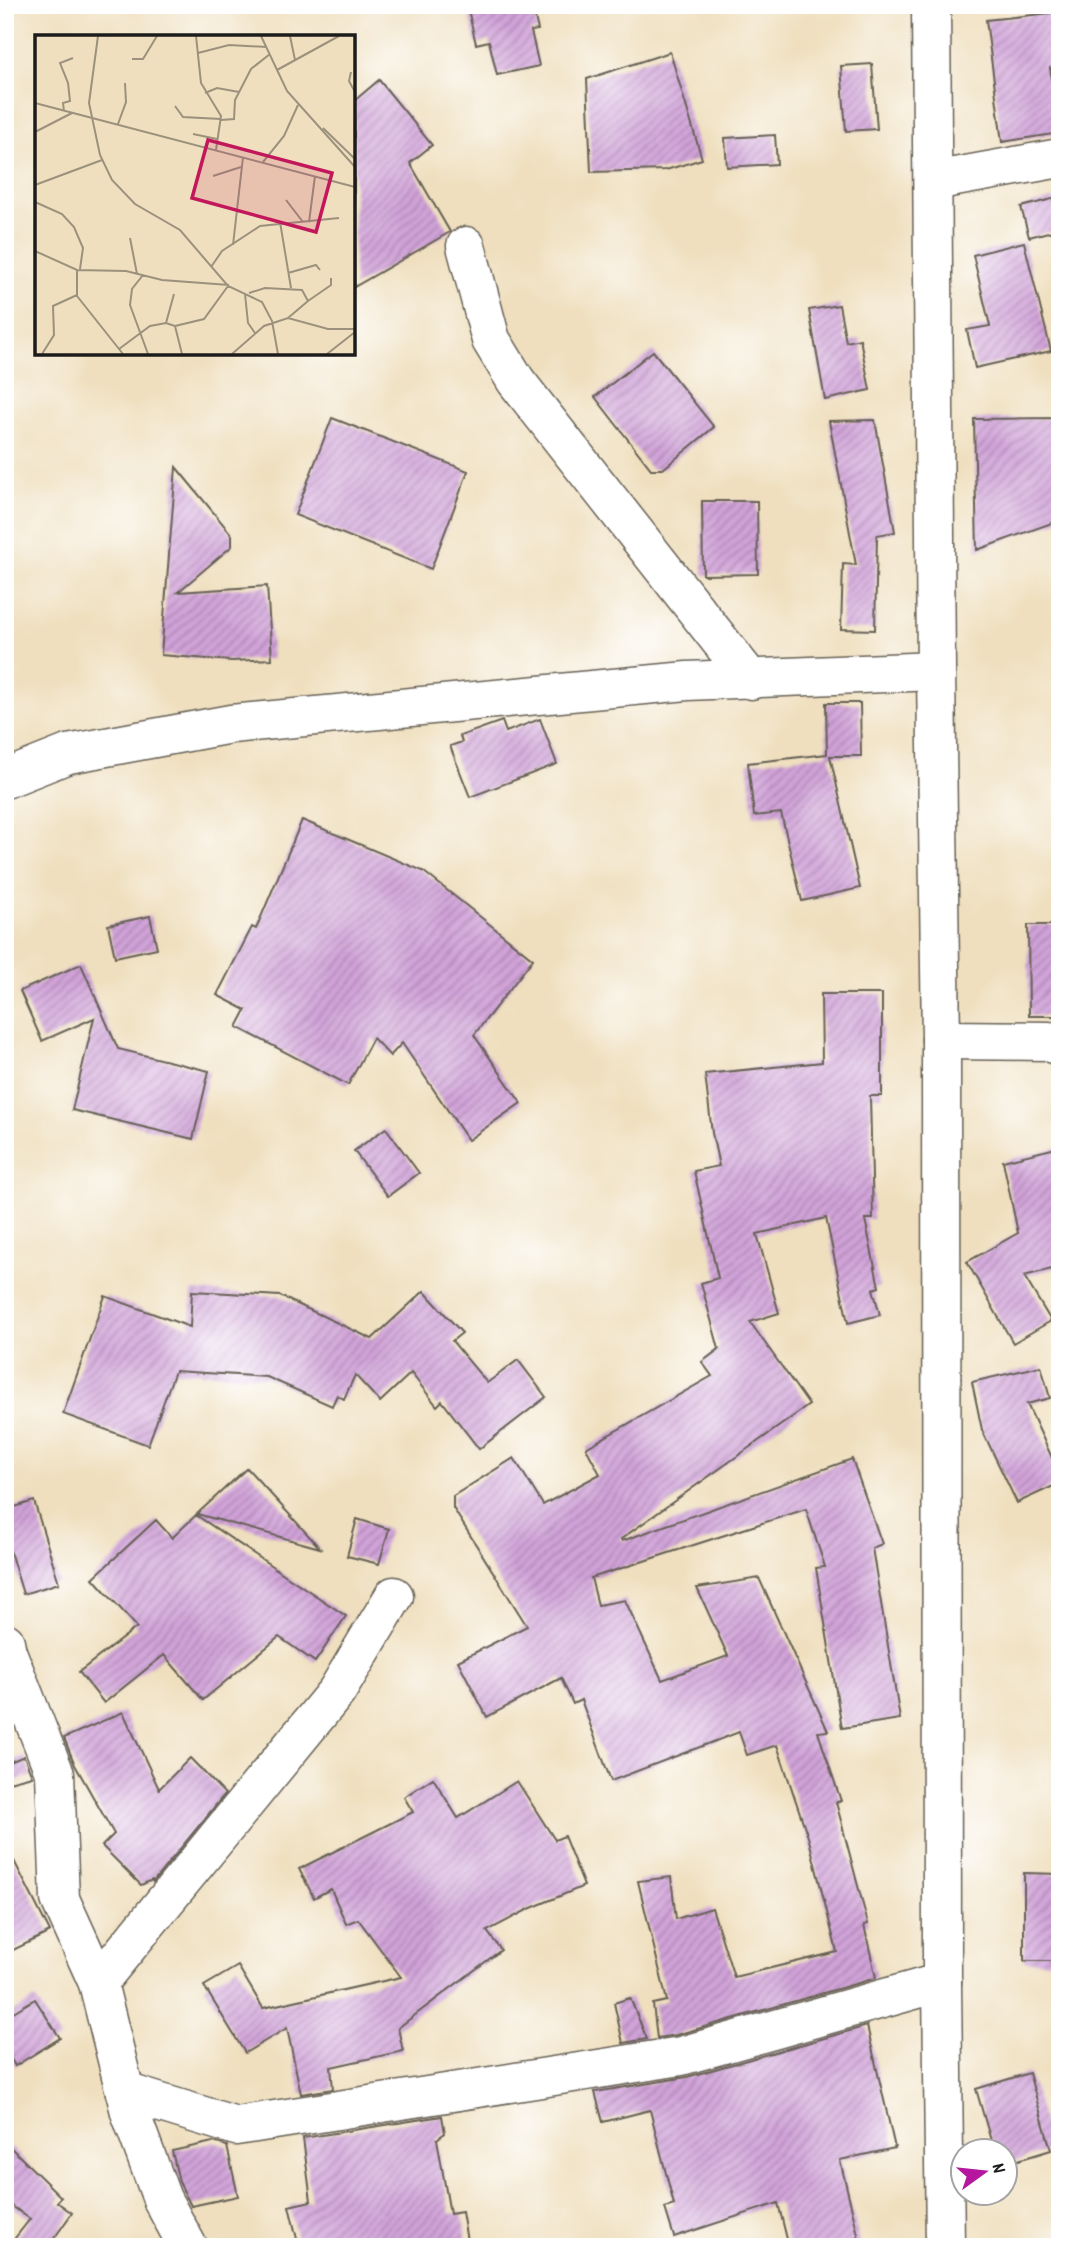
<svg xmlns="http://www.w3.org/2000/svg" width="1065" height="2252" font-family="Dekko,sans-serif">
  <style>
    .building { fill: url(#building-hatch) }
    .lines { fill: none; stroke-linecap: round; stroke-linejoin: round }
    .minor-casing { stroke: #666055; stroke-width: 41 }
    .major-casing { stroke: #666055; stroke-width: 41 }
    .minor { stroke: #fff; stroke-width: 38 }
    .major { stroke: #fff; stroke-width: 38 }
    .inset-road { fill: none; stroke: #9b917d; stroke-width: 2 }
    .view { fill: #c2185b; fill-opacity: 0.15; stroke: #c2185b; stroke-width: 3.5 }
    .inset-edge { fill: none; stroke: #1c1c1c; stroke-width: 3.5 }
  </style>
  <defs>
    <pattern id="building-hatch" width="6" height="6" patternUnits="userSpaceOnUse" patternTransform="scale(1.75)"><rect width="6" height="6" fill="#d1a3d9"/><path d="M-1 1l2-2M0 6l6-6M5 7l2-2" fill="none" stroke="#a984af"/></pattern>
  </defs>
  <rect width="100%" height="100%" fill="#fff"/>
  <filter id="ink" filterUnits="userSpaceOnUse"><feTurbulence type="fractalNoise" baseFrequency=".0143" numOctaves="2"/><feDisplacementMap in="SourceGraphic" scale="14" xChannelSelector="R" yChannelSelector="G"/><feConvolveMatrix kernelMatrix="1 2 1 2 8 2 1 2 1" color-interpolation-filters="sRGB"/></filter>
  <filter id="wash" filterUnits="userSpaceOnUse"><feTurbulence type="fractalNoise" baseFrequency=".00686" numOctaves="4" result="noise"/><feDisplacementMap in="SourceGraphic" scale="28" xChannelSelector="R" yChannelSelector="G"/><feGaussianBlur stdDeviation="1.57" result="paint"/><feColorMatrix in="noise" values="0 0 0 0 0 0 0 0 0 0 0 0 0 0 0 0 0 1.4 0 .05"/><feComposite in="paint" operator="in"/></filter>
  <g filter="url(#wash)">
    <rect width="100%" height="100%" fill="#efdfbe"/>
    <g id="blocks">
      <g class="building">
        <path d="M467,5H532L538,30L531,31L539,66L497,75L489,41L476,44Z"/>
        <path d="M1060,12V67L1050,68L1060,133L1002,142L986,20Z"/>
        <path d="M670,52L702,159L666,170L591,172L587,79Z"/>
        <path d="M872,64L877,129L846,131L841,66Z"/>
        <path d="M379,80L432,145L410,163L450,232L354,287V101Z"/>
        <path d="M775,135L777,164L727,167L725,138Z"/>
        <path d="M1060,197V229L1029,237L1021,207Z"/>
        <path d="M1024,242L1051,351L975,368L967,330L990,326L973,255Z"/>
        <path d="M839,305L846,342L860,339L870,390L825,400L809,310Z"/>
        <path d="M653,351L714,427L663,469H651L595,397Z"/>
        <path d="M332,418L468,471L431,569L295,515Z"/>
        <path d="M1060,418V520L977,550L974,419Z"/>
        <path d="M875,420L895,532L877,535L875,630L841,629L843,564L856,565L829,421Z"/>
        <path d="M176,467L232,535V546L178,592L267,586L272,659L232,661L161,655Z"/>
        <path d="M702,501H757L758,574L703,575Z"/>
        <path d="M826,703H860L861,756H830L860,888L802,901L781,813L754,816L748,763L827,754Z"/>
        <path d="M540,719L557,764L470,797L450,746L462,742L460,736L502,721L506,732Z"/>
        <path d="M302,820L423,871L533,959L474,1035L521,1103L468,1140L402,1043L390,1056L373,1038L348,1085L237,1027L246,1010L217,995L252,927L256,929Z"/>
        <path d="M150,916L157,948L115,957L108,925Z"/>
        <path d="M1028,925H1060V1016H1029Z"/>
        <path d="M81,964L118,1049L209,1071L193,1139L72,1110L94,1018L42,1041L20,991Z"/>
        <path d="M821,994H882V1096H870L873,1219H865L879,1287L873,1289L880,1315L848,1323L826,1218L757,1234L779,1313L750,1322L809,1405L621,1539L622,1541L852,1459L882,1544L872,1548L900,1719L842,1728L816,1568L825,1567L806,1509L591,1578L598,1605L625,1600L662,1680L728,1656L697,1588L759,1578L828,1731L818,1732L841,1801L836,1802L868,1924L864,1925L876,1978L676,2035L657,2038L653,2004L667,2001L638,1881L671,1877L676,1919L712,1908L734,1977L837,1952L809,1840L777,1745L747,1755L739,1732L611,1781L581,1700L573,1704L561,1678L487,1717L458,1661L527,1626L453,1508V1496L514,1458L543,1505L600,1474L586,1448L712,1376L702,1362L719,1349L701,1283L718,1278L694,1171L719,1166L712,1133L705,1074L822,1062Z"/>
        <path d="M386,1128L419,1173L388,1196L354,1151Z"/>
        <path d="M1060,1147V1267L1024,1276L1051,1321L1013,1343L967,1262L1018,1233L1003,1161Z"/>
        <path d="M192,1291L280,1296L372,1339L424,1291L462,1333L452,1341L487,1383L518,1360L546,1397L479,1449L442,1401L437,1406L411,1373L380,1402L355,1375L344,1399L337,1395L332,1406L267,1377L175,1371L148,1445L63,1414L105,1296L190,1327Z"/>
        <path d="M1041,1366L1050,1398L1027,1404L1060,1475V1483L1017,1503L982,1430L972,1382Z"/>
        <path d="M247,1468L320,1548L197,1514Z"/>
        <path d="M34,1501L59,1583L23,1594L5,1535V1510Z"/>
        <path d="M196,1515L346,1616L315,1662L279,1637L203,1700L164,1655L104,1703L79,1672L137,1627L93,1578L156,1520L172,1538Z"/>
        <path d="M357,1519L389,1529L379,1564L347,1556Z"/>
        <path d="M123,1712L159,1789L190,1758L225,1794L153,1882L152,1880L141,1885L102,1846L114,1834L75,1765L64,1738Z"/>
        <path d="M24,1756L32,1776L5,1783V1764Z"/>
        <path d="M433,1778L458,1818L517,1781L555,1840L564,1836L584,1886L529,1909L487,1931L501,1950L398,2028L403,2051L331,2067L333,2089L301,2094L287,2028L245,2053L204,1986L238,1966L263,2008L401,1977L358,1919L346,1924L331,1889L314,1898L299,1869L413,1812L404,1797Z"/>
        <path d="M5,1843L50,1932L5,1954Z"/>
        <path d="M1024,1873L1060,1874V1961H1024Z"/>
        <path d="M630,1998L647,2039L623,2043L614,2003Z"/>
        <path d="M35,1999L60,2038L15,2066L5,2049V2017Z"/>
        <path d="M867,2026L895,2148L840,2160L861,2247H789L778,2203L674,2237L665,2208L674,2205L650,2110L603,2122L595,2092L687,2077Z"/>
        <path d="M1029,2073L1051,2150L1005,2164V2151H994L976,2089Z"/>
        <path d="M442,2116L445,2133L437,2139L450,2214L462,2212L468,2247H299L289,2206L311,2201L303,2138Z"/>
        <path d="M5,2142L61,2197L57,2202L72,2213L48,2247H8L30,2219L5,2201Z"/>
        <path d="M213,2142L227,2146L238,2196L191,2206L179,2182L172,2151Z"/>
      </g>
    </g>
  </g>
  <g filter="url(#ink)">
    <use href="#blocks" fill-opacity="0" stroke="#666055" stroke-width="2"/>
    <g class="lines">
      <defs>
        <g id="minor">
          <path d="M933,181L1060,158"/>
          <path d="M466,246L491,340L516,381L751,680"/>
          <path d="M5,779L68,754L231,724L687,681L936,671"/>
          <path d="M941,1040L1049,1041L1060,1047"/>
          <path d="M5,1642L7,1652L55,1774L60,1899L98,1983L130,2112L162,2199L188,2247"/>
          <path d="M98,1983L337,1691L394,1596"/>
          <path d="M125,2092L236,2126L681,2056L942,1982"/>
        </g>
        <path id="major" d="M931,5L936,671L941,1040L942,1982L945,2247"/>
      </defs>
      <use href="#minor" class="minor-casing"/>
      <use href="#major" class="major-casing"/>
      <use href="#minor" class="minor"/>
      <use href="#major" class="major"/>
    </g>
  </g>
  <g transform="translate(35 35)">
    <rect width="320" height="320" fill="#efdfbe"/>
    <path class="inset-road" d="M63,1L54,68L65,120L77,145L100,169L145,195L193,251L227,267L237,286L243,319M161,1L166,48L186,81L181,115M226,1L252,56L320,132M255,1L260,25M163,18L194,10L232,12M97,24H108L122,1M242,35L304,1M316,37L314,46L320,57M170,58L182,53L204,57M0,68L320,152M140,71L148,82L186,84M29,76L28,68L35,66L33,48L25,28L38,23M186,85L199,84L200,65L216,34L235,19M83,89L91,67L90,48M288,93L320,124M0,97L37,78M158,99L182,104M228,127L249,101L263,70M178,141L206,132M0,150L67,125M251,165L268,187M0,167L27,179L39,192L48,213L45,234M245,187L256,253M274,187L280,141M95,203L102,239M198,210L208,122M0,216L42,235L91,236L127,245L194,250M176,232L187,216L225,191L304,183M42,235V261L88,319M253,238L281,230L285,235M108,240L97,254L95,270L113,319M214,258L230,253L267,255L273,266L253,283M210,259L213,288L220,298M273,266L296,250V243M131,288L139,259M140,291L169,284L193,251M84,314L115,291L131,288L140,291L147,319M7,319L19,300L18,271L42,260M197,319L229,291L253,283L293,294H320M292,319L320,297"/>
    <path class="view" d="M173,105L297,138L281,197L157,163Z"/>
    <rect width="320" height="320" class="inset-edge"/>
  </g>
  <rect width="1065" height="2252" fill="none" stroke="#fff" stroke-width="28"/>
  <g transform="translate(984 2172) rotate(75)"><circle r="33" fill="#ffffff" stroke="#a4a4a4" stroke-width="2"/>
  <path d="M0-5L12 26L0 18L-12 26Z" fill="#b5179e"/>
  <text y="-10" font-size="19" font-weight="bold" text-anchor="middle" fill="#1c1c1c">N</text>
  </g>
</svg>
